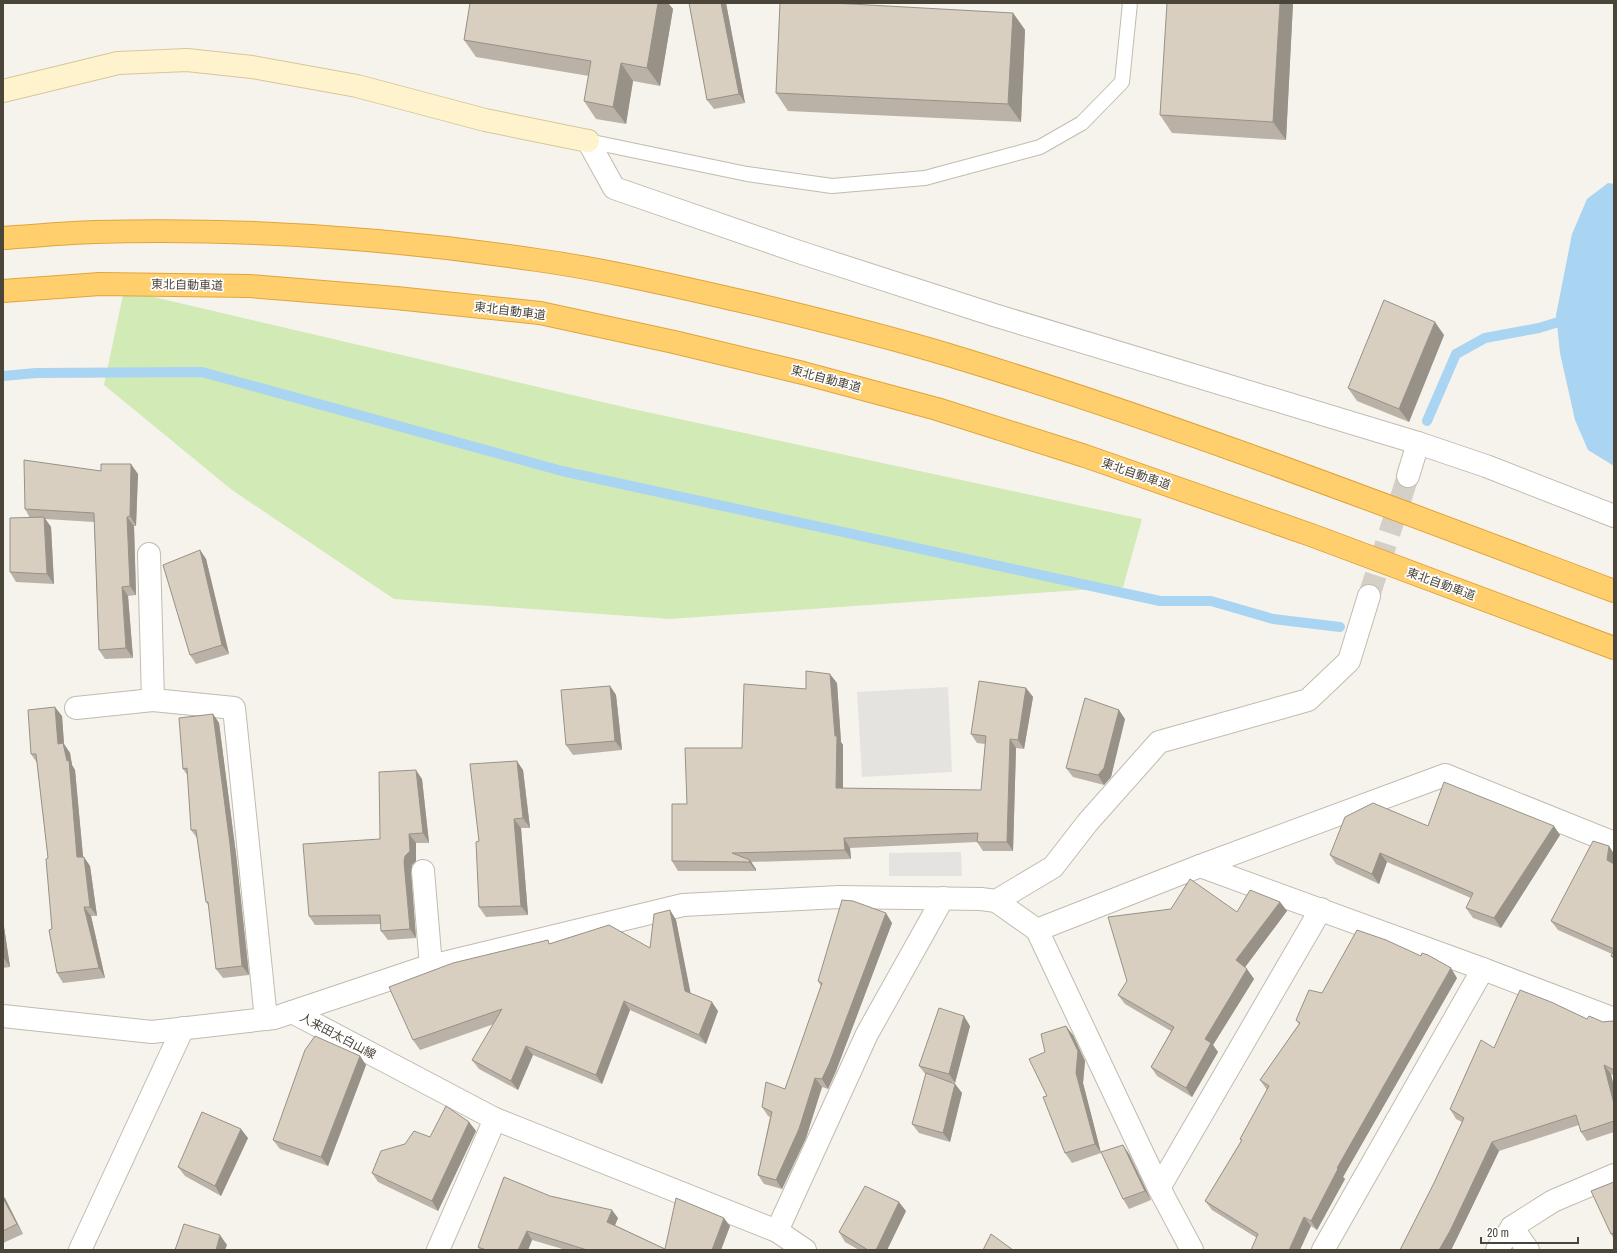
<svg xmlns="http://www.w3.org/2000/svg" width="1617" height="1253" font-family="'Archivo Narrow','Noto Sans JP',sans-serif">
  <style>
    .green { fill: #d2eab5 }
    .parking { fill: #e5e3e0 }
    .water { fill: #a9d4f2 }
    .lines { fill: none; stroke-linecap: round; stroke-linejoin: round }
    .stream { stroke: #a9d4f2; stroke-width: 10 }
    .street-tunnel { stroke: #d4d0c8; stroke-width: 22; stroke-dasharray: 22 11; stroke-linecap: butt }
    .lane-casing { stroke: #c2bbae; stroke-width: 16 }
    .street-casing { stroke: #c2bbae; stroke-width: 24 }
    .secondary-casing { stroke: #d6c79b; stroke-width: 24 }
    .highway-casing { stroke: #e0a43c; stroke-width: 24 }
    .lane { stroke: #fff; stroke-width: 14 }
    .street { stroke: #fff; stroke-width: 22 }
    .secondary { stroke: #fff3cd; stroke-width: 22 }
    .highway { stroke: #ffcf6e; stroke-width: 22 }
    .wall { fill: #bab2a6 }
    .shaded-wall { fill: #979187 }
    .building { fill: #d8cfc1; stroke: #979187 }
    .labels { text-anchor: middle; stroke-width: 3.5; stroke-linejoin: round; paint-order: stroke }
    .street-label { font-size: 12px; fill: #4b4439; stroke: #fff }
  </style>
  <rect width="100%" height="100%" fill="#f6f3ec"/>
  <path class="green" d="M124,290L628,408L1142,519L1123,587L670,619L394,599L232,490L104,385Z"/>
  <g class="parking">
    <path d="M948,687L952,772L862,777L857,692Z"/>
    <path d="M961,852L962,876H889V853Z"/>
  </g>
  <path class="water" d="M1608,183L1614,184V466L1588,450L1575,420L1560,353L1556,315L1572,234L1587,199Z"/>
  <g class="lines">
    <g class="stream">
      <path d="M3,376L36,373L202,372L562,471L1160,601H1211L1273,619L1340,627"/>
      <path d="M1427,421L1456,354L1485,338L1539,328L1568,319"/>
    </g>
    <path class="street-tunnel" d="M1369,596L1408,476"/>
    <defs>
      <path id="lane" d="M588,141L747,174L832,186L925,178L1040,147L1082,123L1122,82L1130,3"/>
      <g id="street">
        <path d="M588,141L614,188L802,253L994,315L1418,443L1486,466L1614,516"/>
        <path d="M1408,476L1418,443"/>
        <path d="M149,554L153,700"/>
        <path d="M76,708L153,700L234,708L266,1019"/>
        <path d="M1200,866L1483,969L1614,1019"/>
        <path d="M423,871L431,966"/>
        <path d="M996,901L1053,867L1088,822L1159,742L1308,700L1349,661L1369,596"/>
        <path d="M1037,930L1159,1188L1192,1250"/>
        <path d="M292,1012L423,968L683,905L839,897L981,899L996,901L1037,930L1200,866L1445,775L1614,843"/>
        <path d="M3,1016L152,1032L274,1018L292,1012L495,1119L438,1250"/>
        <path d="M495,1119L777,1231L805,1250"/>
        <path d="M1159,1188L1321,909"/>
        <path d="M1512,1227L1528,1250"/>
        <path d="M777,1231L867,1034L943,898"/>
        <path d="M80,1250L183,1028"/>
        <path d="M1323,1250L1483,969"/>
        <path d="M1497,1250L1512,1227L1553,1201L1614,1175"/>
      </g>
      <path id="secondary" d="M3,91L118,63L187,60L252,67L357,86L485,120L588,141"/>
      <g id="highway">
        <path d="M3,238C34,236 64,233 95,232C242,228 391,238 537,260C608,270 679,287 750,303C817,319 886,336 952,356C1176,424 1395,509 1614,591"/>
        <path d="M3,291L100,284L249,286L396,298L540,313L674,342L803,373L937,409L1085,456L1311,535L1614,648"/>
      </g>
    </defs>
    <use href="#lane" class="lane-casing"/>
    <use href="#street" class="street-casing"/>
    <use href="#secondary" class="secondary-casing"/>
    <use href="#highway" class="highway-casing"/>
    <use href="#lane" class="lane"/>
    <use href="#street" class="street"/>
    <use href="#secondary" class="secondary"/>
    <use href="#highway" class="highway"/>
  </g>
  <g class="wall">
    <path d="M470,3H668L673,9L660,86L633,81L626,124L596,119L584,101L589,76L476,57L464,40Z"/>
    <path d="M689,3H726L745,103L714,109L707,100Z"/>
    <path d="M1293,3L1286,140L1172,133L1160,115Z"/>
    <path d="M1013,13L1025,30L1021,122L788,111L776,93Z"/>
    <path d="M1444,335L1409,422L1357,401L1348,388Z"/>
    <path d="M101,471L138,474L136,526H134L136,595L128,596L133,658L105,659L99,650L94,522L45,519L51,527L54,584L16,582L10,572L30,518L25,509Z"/>
    <path d="M200,550L206,559L229,654L196,664L190,655Z"/>
    <path d="M837,683L841,742L843,745V789L981,790L985,744L977,743L971,734L1026,688L1033,697L1024,749L1016,748L1013,851H983L977,842L850,848L851,859L751,862L756,869V871H678L672,861L687,804L742,748L806,689Z"/>
    <path d="M610,686L616,695L622,750L573,755L566,745Z"/>
    <path d="M213,714L219,723L236,854L249,975L223,978L216,969L209,906L206,902L197,838L191,830L188,776L183,769Z"/>
    <path d="M62,716L64,744L70,753L72,765L75,770L83,857L90,866L97,916H91L105,978L63,983L57,973L52,929L48,858L37,763L31,754Z"/>
    <path d="M1125,719L1111,777L1104,785L1073,777L1066,768Z"/>
    <path d="M523,770L530,828H521L528,915L486,917L479,907V841Z"/>
    <path d="M422,779L429,843H416V861L412,865L411,872L416,938L388,940L381,931V924L315,925L309,916L380,839Z"/>
    <path d="M1428,826L1560,835L1501,928L1473,918L1466,908L1471,898L1387,862L1379,884L1336,864L1330,855Z"/>
    <path d="M1609,846L1614,854V960L1611,956L1612,954L1558,930L1551,921Z"/>
    <path d="M1280,902L1287,911L1245,967L1254,979L1213,1045L1218,1052L1192,1097L1157,1076L1151,1067L1171,1031L1125,1004L1118,995L1127,981L1237,912Z"/>
    <path d="M670,910L676,920L690,993L718,1011L706,1044L630,1010L602,1084L533,1055L518,1090L479,1069L472,1060L494,1024L420,1050L413,1040L550,943L650,948Z"/>
    <path d="M3,920L10,967L3,968Z"/>
    <path d="M892,923L836,1071L828,1089L822,1087L806,1138L782,1189L764,1184L758,1175L770,1117L768,1116L762,1107L785,1089L821,986L818,981Z"/>
    <path d="M1457,978L1343,1177L1345,1179L1317,1230L1311,1226L1257,1238L1212,1210L1205,1201L1241,1141L1240,1139L1267,1090L1260,1080L1299,1024L1296,1020L1322,993Z"/>
    <path d="M1587,1019L1603,1022H1614V1076L1611,1074L1614,1088V1132L1587,1141L1581,1132L1579,1125L1499,1151L1456,1240L1451,1250H1400L1434,1183L1462,1122L1456,1119L1450,1109L1494,1048Z"/>
    <path d="M970,1026L955,1083L950,1082L955,1084L962,1093L950,1142L919,1133L912,1124L926,1075L919,1066Z"/>
    <path d="M1073,1035L1085,1061L1083,1083L1101,1153L1072,1163L1065,1153L1047,1096L1045,1052Z"/>
    <path d="M360,1056L366,1065L328,1166L280,1149L273,1140Z"/>
    <path d="M469,1122L476,1131L438,1211L378,1182L372,1173L430,1137Z"/>
    <path d="M248,1138L221,1196L185,1176L178,1167Z"/>
    <path d="M1129,1154L1151,1200L1129,1209L1123,1199Z"/>
    <path d="M1614,1182V1239L1611,1234Z"/>
    <path d="M3,1196L23,1234L3,1243Z"/>
    <path d="M550,1196L618,1218L615,1225L665,1249L730,1226L721,1250H566L532,1240L528,1250H480L478,1247Z"/>
    <path d="M906,1211L887,1250H859L845,1242L839,1232Z"/>
  </g>
  <g class="shaded-wall">
    <path d="M658,3H668L673,9L660,86L647,68Z"/>
    <path d="M721,3H726L745,103L739,94Z"/>
    <path d="M1280,3H1293L1286,140L1273,122Z"/>
    <path d="M1013,13L1025,30L1021,122L1008,104Z"/>
    <path d="M621,63L633,81L626,124L613,107Z"/>
    <path d="M1435,322L1444,335L1409,422L1399,409Z"/>
    <path d="M131,464L138,474L136,526L130,516Z"/>
    <path d="M44,517L51,527L54,584L47,574Z"/>
    <path d="M127,517L134,526L136,595L130,586Z"/>
    <path d="M200,550L206,559L229,654L222,645Z"/>
    <path d="M122,587L128,596L133,658L126,648Z"/>
    <path d="M830,674L837,683L841,742L843,745V798L836,788L835,736Z"/>
    <path d="M610,686L616,695L622,750L615,741Z"/>
    <path d="M1026,688L1033,697L1024,749L1018,740Z"/>
    <path d="M55,707L62,716L64,744L70,753L72,765L75,770L84,867L77,857L67,761L58,744Z"/>
    <path d="M1119,710L1125,719L1111,777L1104,785L1098,775Z"/>
    <path d="M213,714L219,723L236,854L249,975L242,966Z"/>
    <path d="M1010,739L1016,748L1013,851L1007,842Z"/>
    <path d="M517,761L523,770L530,828L523,818Z"/>
    <path d="M416,770L422,779L429,843L423,833Z"/>
    <path d="M514,819L521,828L528,915L521,906Z"/>
    <path d="M1554,826L1560,835L1501,928L1494,918Z"/>
    <path d="M409,834L416,843V861L412,865L411,872L416,938L410,929L404,862Z"/>
    <path d="M844,838L850,848L851,859L845,850Z"/>
    <path d="M1609,846L1614,854V864L1607,860Z"/>
    <path d="M1380,853L1387,862L1379,884L1372,874Z"/>
    <path d="M84,857L90,866L97,916L90,907Z"/>
    <path d="M750,860L756,869V871L749,862Z"/>
    <path d="M1280,902L1287,911L1243,970L1236,960Z"/>
    <path d="M84,907L91,916L105,978L99,968Z"/>
    <path d="M670,910L676,920L692,1000L685,991Z"/>
    <path d="M886,913L892,923L836,1071L828,1089L822,1079Z"/>
    <path d="M3,920L10,967L3,957Z"/>
    <path d="M1451,968L1457,978L1343,1177L1345,1179L1317,1230L1311,1221L1337,1168Z"/>
    <path d="M1247,969L1254,979L1213,1045L1218,1052L1192,1097L1186,1088L1205,1039Z"/>
    <path d="M624,1001L630,1010L602,1084L596,1075Z"/>
    <path d="M712,1002L718,1011L706,1044L699,1035Z"/>
    <path d="M964,1016L970,1026L955,1083L949,1074Z"/>
    <path d="M1066,1026L1073,1035L1085,1061L1083,1083L1101,1153L1095,1144L1076,1073Z"/>
    <path d="M526,1046L533,1055L518,1090L511,1081Z"/>
    <path d="M360,1056L366,1065L328,1166L321,1157Z"/>
    <path d="M1604,1065L1611,1074L1614,1088V1104Z"/>
    <path d="M815,1078L822,1087L806,1138L782,1189L776,1180Z"/>
    <path d="M955,1084L962,1093L950,1142L943,1133Z"/>
    <path d="M469,1122L476,1131L438,1211L432,1201Z"/>
    <path d="M241,1129L248,1138L221,1196L215,1186Z"/>
    <path d="M1492,1142L1499,1151L1456,1240L1451,1250H1439Z"/>
    <path d="M1123,1145L1129,1154L1151,1200L1145,1191Z"/>
    <path d="M3,1196L5,1198L23,1234L17,1224L3,1198Z"/>
    <path d="M899,1202L906,1211L887,1250H876Z"/>
    <path d="M612,1210L618,1218L613,1230L607,1222Z"/>
    <path d="M1304,1217L1311,1226L1300,1250H1289Z"/>
    <path d="M724,1218L730,1226L721,1250H712Z"/>
    <path d="M527,1231L532,1240L528,1250H518Z"/>
    <path d="M220,1235L227,1245L225,1250H216Z"/>
  </g>
  <g class="building">
    <path d="M470,3H658L647,68L621,63L613,107L584,101L591,61L464,40Z"/>
    <path d="M689,3H721L739,94L707,100Z"/>
    <path d="M780,3H833L1013,13L1008,104L776,93Z"/>
    <path d="M1167,3H1280L1273,122L1160,115Z"/>
    <path d="M1384,300L1435,322L1399,409L1348,388Z"/>
    <path d="M24,460L101,471V464H131L130,516L127,517L130,586L122,587L126,648L99,650L94,513L25,509Z"/>
    <path d="M44,517L47,574L10,572V518Z"/>
    <path d="M200,550L222,645L190,655L163,565Z"/>
    <path d="M806,671L830,674L835,736H837L836,788L981,790L986,736L971,734L979,681L1026,688L1018,740L1010,739L1007,842H977L978,833L844,838L845,850L732,853L750,860L749,862L672,861V804H687L685,748H742L744,684L806,689Z"/>
    <path d="M610,686L615,741L566,745L561,690Z"/>
    <path d="M1085,698L1119,710L1104,768L1098,775L1066,768Z"/>
    <path d="M55,707L58,744L63,743L67,761L69,760L77,857H84L90,907H84L99,968L57,973L49,930L52,929L46,859L48,858L36,754H31L28,710Z"/>
    <path d="M213,714L230,844L242,966L216,969L208,902H206L196,830H191L187,768L183,769L179,718Z"/>
    <path d="M517,761L523,818L514,819L521,906L479,907L476,842L479,841L470,764Z"/>
    <path d="M416,770L423,833L409,834L410,851L405,856L404,862L410,929L381,931L380,915L309,916L303,844L380,839L379,772Z"/>
    <path d="M1444,782L1554,826L1494,918L1466,908L1473,893L1380,853L1372,874L1330,855L1345,817L1373,803L1428,826Z"/>
    <path d="M1593,841L1609,846L1607,860L1614,864V949L1551,921Z"/>
    <path d="M1190,879L1237,912L1250,890L1280,902L1236,960L1247,969L1205,1039L1211,1043L1186,1088L1151,1067L1174,1027L1118,995L1127,981L1108,917L1171,909Z"/>
    <path d="M842,900L853,901L886,913L830,1062L822,1079L815,1078L799,1129L776,1180L758,1175L772,1112L762,1107L766,1082L785,1089L822,983L818,981Z"/>
    <path d="M670,910L685,991L712,1002L699,1035L624,1001L596,1075L526,1046L511,1081L472,1060L502,1009L413,1040L389,987L453,963L548,940L549,944L609,925L650,948L654,914Z"/>
    <path d="M1357,930L1386,940L1421,956L1422,953L1428,955L1451,968L1337,1168L1338,1169L1311,1221L1304,1217L1289,1250H1251L1258,1234L1205,1201L1242,1140L1240,1139L1269,1086L1260,1080L1300,1023L1296,1020L1309,990L1322,993Z"/>
    <path d="M1614,950V957L1611,956Z"/>
    <path d="M1520,990L1551,1002L1587,1019L1589,1016L1603,1022L1612,1021L1614,1022V1070L1604,1065L1614,1104V1121L1581,1132L1576,1115L1492,1142L1450,1231L1439,1250H1400L1434,1183L1464,1118L1450,1109L1481,1040L1494,1048Z"/>
    <path d="M939,1008L964,1016L949,1074L919,1066Z"/>
    <path d="M1066,1026L1078,1051L1076,1073L1095,1144L1065,1153L1043,1097L1047,1096L1029,1059L1045,1052L1041,1034Z"/>
    <path d="M315,1036L360,1056L321,1157L273,1140L305,1050Z"/>
    <path d="M926,1073L955,1084L943,1133L912,1124Z"/>
    <path d="M446,1106L469,1122L432,1201L372,1173L381,1151L405,1144L414,1131L430,1137Z"/>
    <path d="M202,1112L241,1129L215,1186L178,1167Z"/>
    <path d="M1123,1145L1145,1191L1123,1199L1101,1152Z"/>
    <path d="M504,1177L550,1196L612,1210L607,1222L665,1249L676,1198L724,1218L712,1250H587L527,1231L518,1250H486L478,1247Z"/>
    <path d="M1614,1182V1233L1611,1234L1591,1191Z"/>
    <path d="M865,1186L899,1202L876,1250H868L839,1232Z"/>
    <path d="M3,1198L17,1224L3,1231Z"/>
    <path d="M184,1224L220,1235L216,1250H175Z"/>
    <path d="M991,1234L1013,1250H983Z"/>
  </g>
  <g class="labels">
    <g class="street-label">
      <text transform="translate(187 285) rotate(1)" y="4">東北自動車道</text>
      <text transform="translate(510 311) rotate(7)" y="4">東北自動車道</text>
      <text transform="translate(826 379) rotate(15)" y="4">東北自動車道</text>
      <text transform="translate(1136 474) rotate(19)" y="4">東北自動車道</text>
      <text transform="translate(1441 584) rotate(20)" y="4">東北自動車道</text>
      <text transform="translate(338 1036) rotate(28)" y="4">人来田太白山線</text>
    </g>
  </g>
  <rect width="1617" height="1253" fill="none" stroke="#4b4439" stroke-width="8"/>
  <path d="M1481 1237v6h97v-6" fill="none" stroke="#4b4439" stroke-width="2"/>
  <text x="1487" y="1237" font-size="12" fill="#4b4439" stroke="#ffffff" stroke-width="3" paint-order="stroke">20 m</text>
</svg>
